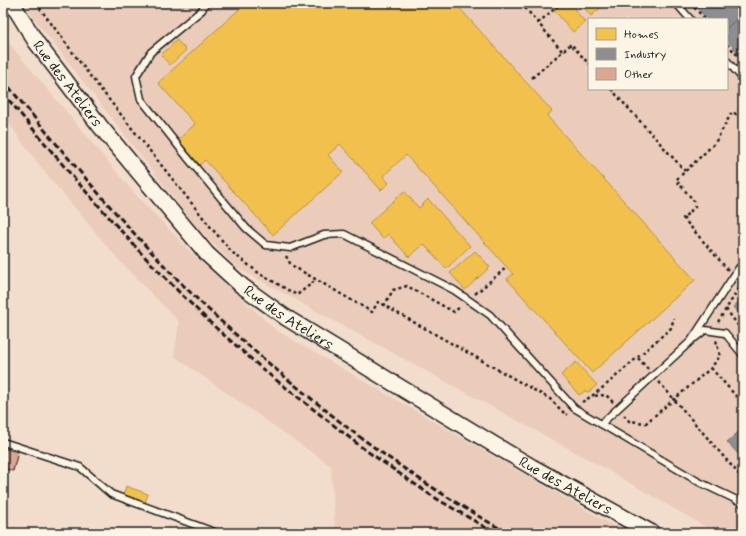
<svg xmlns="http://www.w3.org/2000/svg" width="746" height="536" font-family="Mynerve,sans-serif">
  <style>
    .built { fill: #ebccbb; fill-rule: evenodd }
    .homes { fill: #f2c14e; stroke: #b2903f }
    .industry { fill: #8d8d92; stroke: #6b6b6f }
    .building { fill: #dca692; stroke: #1c1c1c }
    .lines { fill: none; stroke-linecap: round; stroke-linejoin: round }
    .service-casing { stroke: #1c1c1c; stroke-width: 9 }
    .tertiary-casing { stroke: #1c1c1c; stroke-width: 18 }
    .path { stroke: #1c1c1c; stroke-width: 2.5; stroke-dasharray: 3 3; stroke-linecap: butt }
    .service { stroke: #fcf5e5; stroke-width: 6 }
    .tertiary { stroke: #fcf5e5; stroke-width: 15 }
    .rail { stroke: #1c1c1c; stroke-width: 3; stroke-dasharray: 6 3; stroke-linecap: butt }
    .labels { text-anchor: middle; stroke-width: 4; stroke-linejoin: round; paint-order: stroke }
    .street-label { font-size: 15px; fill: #1c1c1c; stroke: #fcf5e5 }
  </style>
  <rect width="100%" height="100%" fill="#f2ddcc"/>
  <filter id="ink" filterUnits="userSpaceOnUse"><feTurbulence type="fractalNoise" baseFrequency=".025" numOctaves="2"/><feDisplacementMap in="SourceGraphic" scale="8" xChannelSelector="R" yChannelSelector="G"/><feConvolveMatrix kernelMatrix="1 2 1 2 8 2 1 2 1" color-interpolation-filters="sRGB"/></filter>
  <g filter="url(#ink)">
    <g class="built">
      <path d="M25,3H743V533H716L604,468L237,268L196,227L32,16ZM589,19H727V89H589Z"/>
      <path d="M3,36L136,195L189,250L276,330L626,533H343L335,529L331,466L174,356L179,322L118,259L52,181L21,141L3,114Z"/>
    </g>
    <g class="homes">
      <path d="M246,3H455L552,111L547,116L695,280L592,373L507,279L513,274L406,155L383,176L389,183L381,190L340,144L328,155L343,172L273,235L205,160L200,165L178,140L195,124L158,83Z"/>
      <path d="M562,3H569L585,22L573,32L554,10Z"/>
      <path d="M580,3H602L604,5L591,16Z"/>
      <path d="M177,40L186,50L170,65L161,55Z"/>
      <path d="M404,191L419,208L428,199L470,246L446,269L424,244L409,257L388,234L383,239L369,223Z"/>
      <path d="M475,251L490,267L465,290L450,273Z"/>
      <path d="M576,362L597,385L589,392L585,391L579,395L561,375Z"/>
      <path d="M126,486L148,494L145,503L123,496Z"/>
    </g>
    <g class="industry">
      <path d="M693,3H743V13L727,28V19H707Z"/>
      <path d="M743,13V58L727,40V28Z"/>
      <path d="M743,298V319L733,307Z"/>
      <path d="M743,428V459L727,442Z"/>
    </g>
    <path class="building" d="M3,448L18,452L13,471L3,468Z"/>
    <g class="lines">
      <defs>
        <g id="service">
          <path d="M205,3L202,10L151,52L136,76L141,99L187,157L246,228L266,245L290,248L324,235L344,234L454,290L490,315L574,408L699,482L743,503"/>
          <path d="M676,3L690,19"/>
          <path d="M727,61L743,79"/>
          <path d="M695,338L705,330L725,333L743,355"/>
          <path d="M601,424L691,341L739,268L743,264"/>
          <path d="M3,442L80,467L111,494L217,533"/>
        </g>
        <g id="tertiary">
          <path id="s1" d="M12,3L36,42L100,126L207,254L242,286L285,317L493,444L532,467L652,533"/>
        </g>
      </defs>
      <use href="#service" class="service-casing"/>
      <use href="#tertiary" class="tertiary-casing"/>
      <g class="path">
        <path d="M36,3L91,77L213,230L233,253L260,274L297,295L316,280"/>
        <path d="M521,3L562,51"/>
        <path d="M690,3L705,19"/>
        <path d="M538,23L561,3"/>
        <path d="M727,44L743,61"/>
        <path d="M532,78L571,44L589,64"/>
        <path d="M611,89L685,171"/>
        <path d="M286,256L291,265L372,312L378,302L550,399L566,415L567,414"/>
        <path d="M728,270L683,218L695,207L694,201L676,180L715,143L732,112L736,114L743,107"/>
        <path d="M475,294L507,267"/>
        <path d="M384,306L393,290L407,286L454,312L461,306"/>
        <path d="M726,309L743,332"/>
        <path d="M718,322L741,285L740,283"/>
        <path d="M638,358L648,369"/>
        <path d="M711,368L743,404"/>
        <path d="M659,382L743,479"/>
        <path d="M582,402L592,396"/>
        <path d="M613,402L606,395L592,396L606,385L671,328L674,318"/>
        <path d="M743,414V415"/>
        <path d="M624,415L629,421L646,423L711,368L720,356L716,340"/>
      </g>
      <use href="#service" class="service"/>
      <use href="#tertiary" class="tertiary"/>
      <g class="rail">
        <path d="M3,80C63,152 123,225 189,291C228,329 270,365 313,400C331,414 348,429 367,442C412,475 459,506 508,533"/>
        <path d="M3,93L73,177L141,253L183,296L215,327L266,372L364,449L432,496L495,533"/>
      </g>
    </g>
  </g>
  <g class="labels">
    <g class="street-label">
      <text dy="5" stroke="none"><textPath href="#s1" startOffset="98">Rue des Ateliers</textPath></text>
      <text dy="5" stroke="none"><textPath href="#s1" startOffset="422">Rue des Ateliers</textPath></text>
      <text dy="5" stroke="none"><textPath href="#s1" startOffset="746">Rue des Ateliers</textPath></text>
    </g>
  </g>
  <rect width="746" height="536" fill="none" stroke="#fcf5e5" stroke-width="16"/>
  <rect x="8" y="8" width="730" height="520" fill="none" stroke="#1c1c1c" stroke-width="1.5" filter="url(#ink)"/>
  <rect x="588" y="18" width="140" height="72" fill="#fcf5e5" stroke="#a29e95"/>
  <rect x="596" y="28" width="20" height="12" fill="#f2c14e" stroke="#a29e95"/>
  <text x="624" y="38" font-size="12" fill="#1c1c1c">Homes</text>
  <rect x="596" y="48" width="20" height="12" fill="#8d8d92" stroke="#a29e95"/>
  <text x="624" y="58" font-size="12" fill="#1c1c1c">Industry</text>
  <rect x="596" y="68" width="20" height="12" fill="#dca692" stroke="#a29e95"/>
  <text x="624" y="78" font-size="12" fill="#1c1c1c">Other</text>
</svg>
